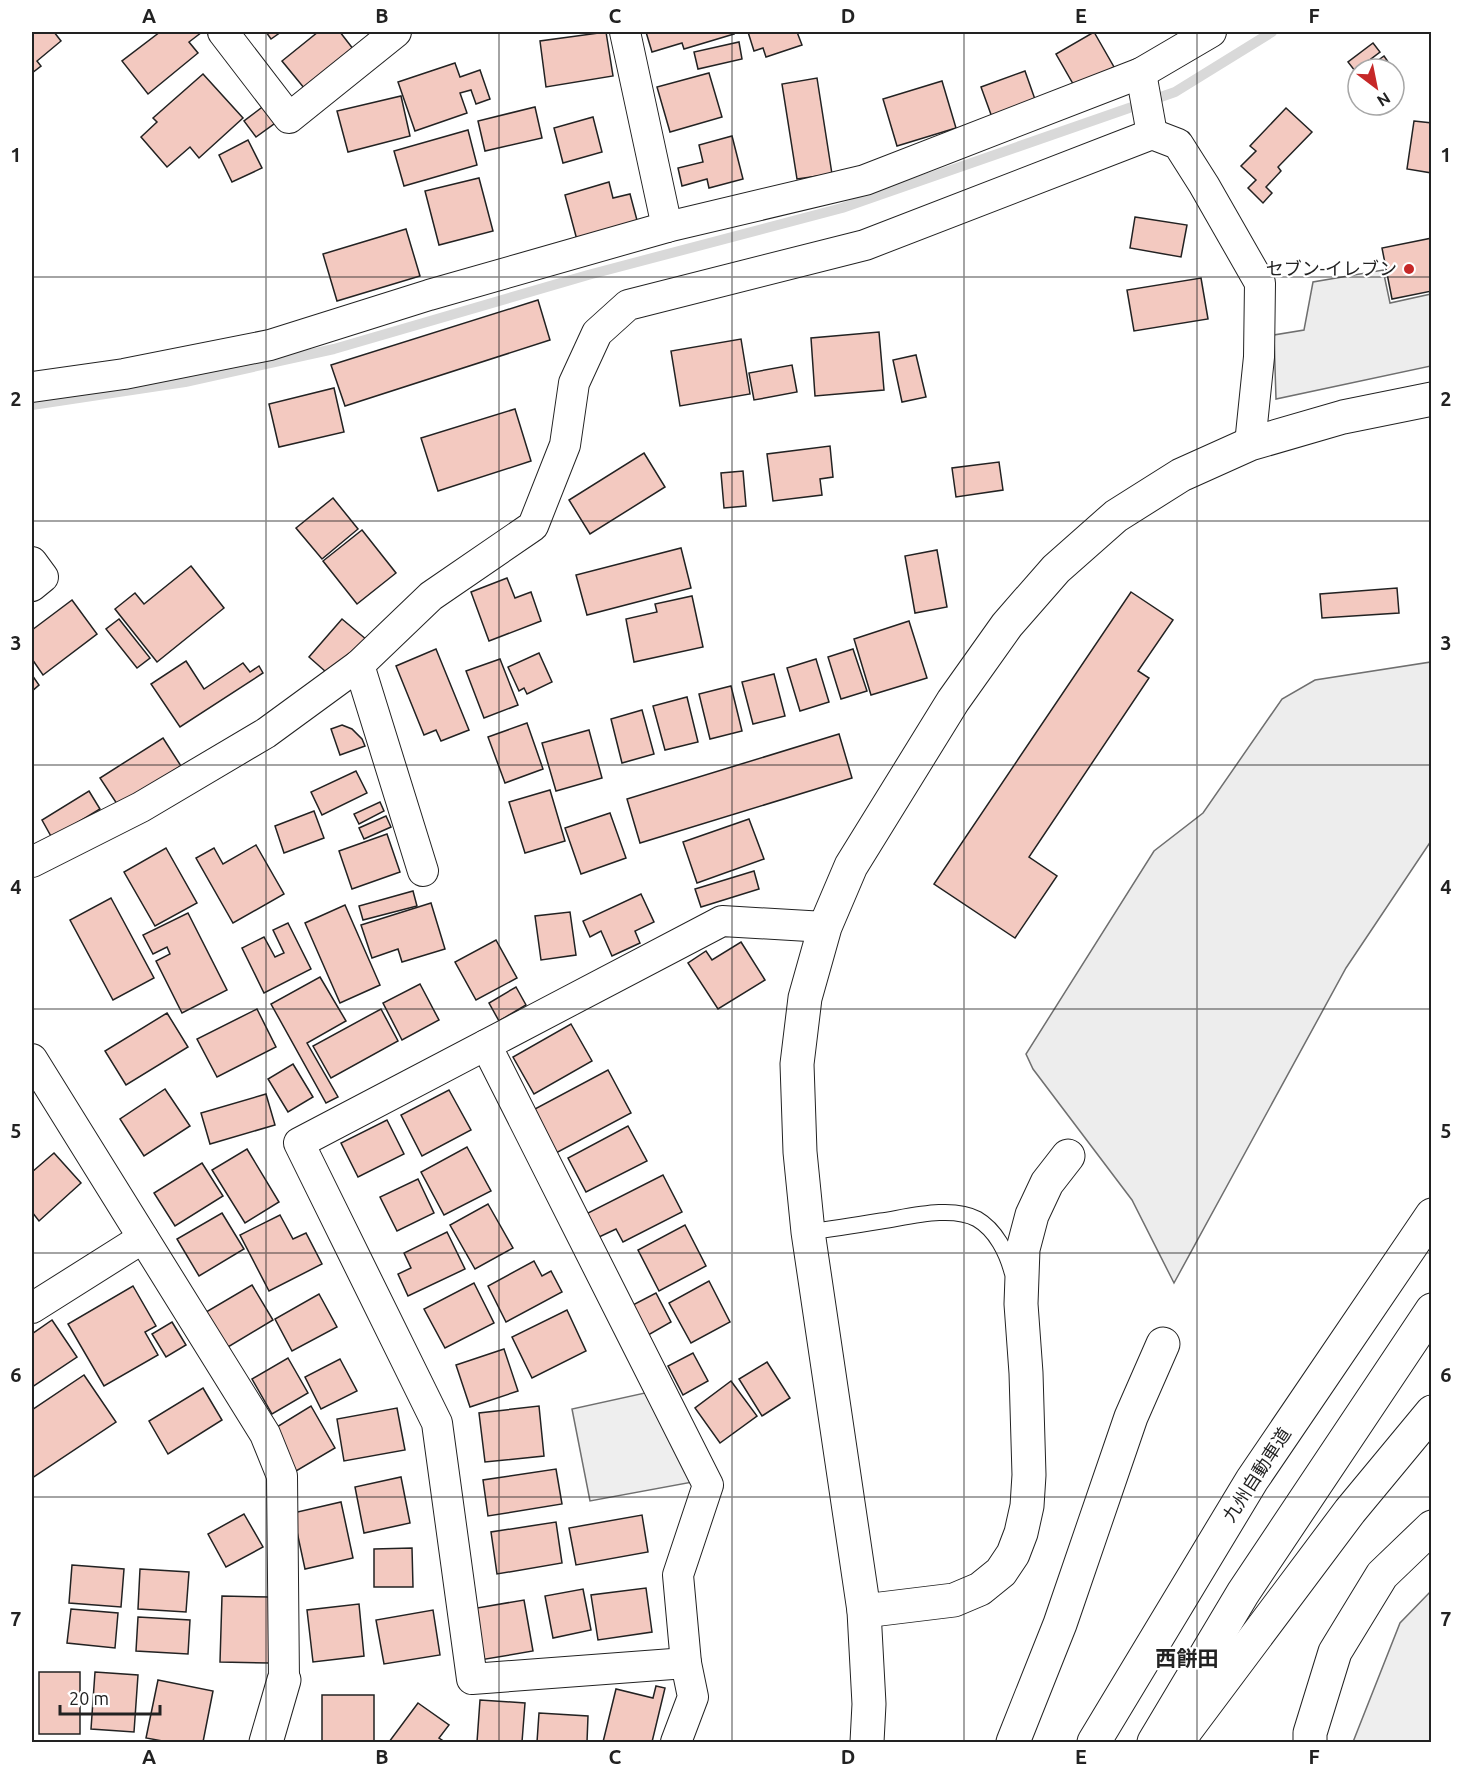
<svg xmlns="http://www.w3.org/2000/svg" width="1463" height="1774" font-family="Ubuntu,'Noto Sans JP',sans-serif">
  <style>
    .green { fill: #eee; stroke: #6f6f6f; stroke-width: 1.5 }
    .parking { fill: #ededed; stroke: #6f6f6f; stroke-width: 1.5 }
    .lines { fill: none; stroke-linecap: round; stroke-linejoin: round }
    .stream { stroke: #d9d9d9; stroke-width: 10 }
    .building { fill: #f3c9c0; stroke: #222; stroke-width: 1.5 }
    .service-casing { stroke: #222; stroke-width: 17 }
    .minor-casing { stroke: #222; stroke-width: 32 }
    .tertiary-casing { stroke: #222; stroke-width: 35 }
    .motorway-casing { stroke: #222; stroke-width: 35 }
    .service { stroke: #fff; stroke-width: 15 }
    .minor { stroke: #fff; stroke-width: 30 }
    .tertiary { stroke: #fff; stroke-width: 33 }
    .motorway { stroke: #fff; stroke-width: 33 }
    .grid { fill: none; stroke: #222; stroke-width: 1.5; stroke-opacity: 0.55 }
    .poi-dot { fill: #c62828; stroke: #fff; stroke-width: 2 }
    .labels { text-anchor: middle; stroke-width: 4.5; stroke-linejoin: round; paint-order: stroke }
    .poi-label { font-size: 18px; fill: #222; stroke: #fff; text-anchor: end }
    .street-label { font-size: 18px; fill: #222; stroke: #fff }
    .quarter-label { font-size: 21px; font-weight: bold; fill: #222; stroke: #fff }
    .neatline { fill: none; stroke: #222; stroke-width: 2 }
    .grid-label { font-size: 20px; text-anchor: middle; font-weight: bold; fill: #222 }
  </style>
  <rect width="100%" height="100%" fill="#fff"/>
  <g class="green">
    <path d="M672,1387L709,1479L590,1501L572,1409Z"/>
    <path d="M1431,1591V1742H1353L1400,1623Z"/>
  </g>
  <g class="parking">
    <path d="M1383,270L1390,303L1431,294V366L1276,399L1274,335L1304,330L1313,282Z"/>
    <path d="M1431,662V841L1346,968L1174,1283L1132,1200L1033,1069L1026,1054L1154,851L1203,813L1282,699L1315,680Z"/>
  </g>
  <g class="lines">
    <path class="stream" d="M32,405L185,382L334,349L588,275L842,208L1175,92L1272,32"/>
  </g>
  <g class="building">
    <path d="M32,32H54L61,41L37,61L41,66L32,73Z"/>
    <path d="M160,32H202L189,42L198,53L148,94L122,61Z"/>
    <path d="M266,32H281L271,39Z"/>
    <path d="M318,32H340L357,54L309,94L282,61Z"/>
    <path d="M606,32L613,76L546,87L540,41Z"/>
    <path d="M646,32H733L734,34L684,49L682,43L652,52Z"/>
    <path d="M748,32H797L802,45L766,57L763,48L754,51Z"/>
    <path d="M1094,32L1114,67L1076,89L1056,54Z"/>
    <path d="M739,42L742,59L698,69L694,52Z"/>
    <path d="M1373,43L1380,52L1355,71L1348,62Z"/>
    <path d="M1384,56L1393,69H1366Z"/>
    <path d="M455,63L460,77L480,70L490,99L476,104L471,90L460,93L467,113L415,131L398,82Z"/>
    <path d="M1025,71L1037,105L993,120L981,87Z"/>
    <path d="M709,73L722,117L670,132L657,87Z"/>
    <path d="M203,74L243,118L199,158L190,147L167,167L141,137L157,122L153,118Z"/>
    <path d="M817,78L832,174L797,179L782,84Z"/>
    <path d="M942,81L956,128L897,146L883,99Z"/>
    <path d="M401,96L410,136L348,152L337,111Z"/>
    <path d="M265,105L278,121L256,137L244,121Z"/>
    <path d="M535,107L542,138L485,151L478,121Z"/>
    <path d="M1286,108L1312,132L1278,167L1281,171L1266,187L1272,193L1263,203L1248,188L1256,180L1241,166L1256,151L1250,146Z"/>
    <path d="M593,117L602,152L563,163L554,128Z"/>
    <path d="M1414,121L1432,123V173L1407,169Z"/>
    <path d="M468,130L477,165L404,186L394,151Z"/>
    <path d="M732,136L743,179L709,188L707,179L682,186L678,168L703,162L699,145Z"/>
    <path d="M248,140L262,168L232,182L219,155Z"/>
    <path d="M479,178L493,231L439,245L425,191Z"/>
    <path d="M609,182L613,198L630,194L638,224L577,240L565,195Z"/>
    <path d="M1135,217L1187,225L1181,257L1130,248Z"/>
    <path d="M406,229L420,276L337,301L323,254Z"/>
    <path d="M1432,238V291L1392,299L1382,248Z"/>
    <path d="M1201,278L1208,319L1134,331L1127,290Z"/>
    <path d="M538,300L550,340L345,406L331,365Z"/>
    <path d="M879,332L884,390L815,396L811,338Z"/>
    <path d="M741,339L750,394L680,406L671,351Z"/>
    <path d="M916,355L926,397L902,402L893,360Z"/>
    <path d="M792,365L797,392L754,400L749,373Z"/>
    <path d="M334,388L344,432L279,447L269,404Z"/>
    <path d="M515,409L531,461L438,491L421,438Z"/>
    <path d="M830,446L833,477L820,479L822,495L773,501L767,454Z"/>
    <path d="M644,453L665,487L590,534L569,500Z"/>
    <path d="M999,462L1003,490L956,497L952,468Z"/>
    <path d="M743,471L746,506L724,508L721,473Z"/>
    <path d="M333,498L358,529L322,559L296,528Z"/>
    <path d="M362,530L396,573L357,604L323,561Z"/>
    <path d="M681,548L691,588L587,615L576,575Z"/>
    <path d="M937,550L947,607L915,613L905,556Z"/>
    <path d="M191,566L224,608L157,662L115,609L135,593L144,604Z"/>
    <path d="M507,578L515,598L531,592L541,621L489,641L471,592Z"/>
    <path d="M1397,588L1399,613L1322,618L1320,594Z"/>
    <path d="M1131,592L1173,620L1138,671L1149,678L1029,857L1057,876L1015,938L934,884Z"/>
    <path d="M692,596L703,647L634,662L626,619L657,612L655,604Z"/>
    <path d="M72,600L97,634L43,675L32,659V630Z"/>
    <path d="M119,619L150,658L137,668L106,629Z"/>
    <path d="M342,619L367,640L334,679L309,657Z"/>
    <path d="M909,621L927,678L871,695L854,639Z"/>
    <path d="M436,649L469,730L441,741L436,730L424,735L396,666Z"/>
    <path d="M853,649L867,691L841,699L828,657Z"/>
    <path d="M539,653L552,682L527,694L524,688L519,691L508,667Z"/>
    <path d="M500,659L518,705L484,718L466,671Z"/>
    <path d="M816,659L829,702L800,711L787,668Z"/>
    <path d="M186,661L204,689L243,663L250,672L259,666L263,673L180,727L151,684Z"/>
    <path d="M774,674L785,716L753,724L742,682Z"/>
    <path d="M32,675L39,685L32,691Z"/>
    <path d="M731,686L742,731L710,739L699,694Z"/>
    <path d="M687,697L698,742L665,750L653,706Z"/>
    <path d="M642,710L654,754L622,763L611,719Z"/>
    <path d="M527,723L543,769L505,783L488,737Z"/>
    <path d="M342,725L352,729L362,739L365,746L340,755L331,729Z"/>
    <path d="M589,730L602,778L556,791L542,743Z"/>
    <path d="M839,734L852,778L640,843L627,799Z"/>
    <path d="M163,738L181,766L119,807L100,778Z"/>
    <path d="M356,771L367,793L322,815L311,792Z"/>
    <path d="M550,790L565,841L525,853L509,802Z"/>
    <path d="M89,791L100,809L52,838L42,820Z"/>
    <path d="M380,802L384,811L359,824L354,814Z"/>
    <path d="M314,811L324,838L284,853L275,826Z"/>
    <path d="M610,813L626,858L581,874L565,828Z"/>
    <path d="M386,816L391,827L364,839L359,828Z"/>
    <path d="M749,819L764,859L697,883L683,842Z"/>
    <path d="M387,834L400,872L352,889L339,851Z"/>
    <path d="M256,845L284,894L233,923L196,858L214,848L223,864Z"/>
    <path d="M166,848L197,903L155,926L124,872Z"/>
    <path d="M754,871L759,889L701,907L695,889Z"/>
    <path d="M413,891L417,906L363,920L359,906Z"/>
    <path d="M641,894L654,922L635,931L640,943L612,956L601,931L590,937L583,921Z"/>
    <path d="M111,898L154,978L113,1000L70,920Z"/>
    <path d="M431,903L445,949L402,962L398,949L372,958L361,925Z"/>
    <path d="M345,905L380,985L340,1003L305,923Z"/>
    <path d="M570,912L576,955L541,960L535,916Z"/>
    <path d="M188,913L227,990L182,1013L156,961L170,954L167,947L153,954L143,935Z"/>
    <path d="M288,923L311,969L264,993L242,948L264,937L275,957L284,953L273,930Z"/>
    <path d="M496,940L517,978L476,1000L455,962Z"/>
    <path d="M741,942L765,980L718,1009L688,963L706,951L712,960Z"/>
    <path d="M320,977L346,1021L307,1043L338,1097L326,1103L271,1004Z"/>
    <path d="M420,984L439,1020L402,1040L383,1003Z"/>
    <path d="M516,987L526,1005L499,1021L489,1003Z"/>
    <path d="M257,1009L276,1047L217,1077L197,1039Z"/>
    <path d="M381,1009L398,1041L331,1078L313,1046Z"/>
    <path d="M167,1013L188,1047L126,1085L105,1051Z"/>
    <path d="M571,1024L592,1061L534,1094L513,1057Z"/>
    <path d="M293,1064L313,1097L288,1112L268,1079Z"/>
    <path d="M608,1070L631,1113L556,1153L533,1110Z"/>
    <path d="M165,1089L190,1126L144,1156L120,1119Z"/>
    <path d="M449,1090L471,1130L422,1156L401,1115Z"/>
    <path d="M266,1094L275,1125L210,1144L201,1113Z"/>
    <path d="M387,1120L404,1154L358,1177L341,1143Z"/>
    <path d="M628,1126L647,1161L586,1192L568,1158Z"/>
    <path d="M467,1147L491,1191L444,1215L421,1172Z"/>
    <path d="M247,1149L279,1202L245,1223L212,1170Z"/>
    <path d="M54,1153L81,1183L39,1221L32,1212V1172Z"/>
    <path d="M202,1163L223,1196L175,1226L154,1193Z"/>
    <path d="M663,1175L682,1212L623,1242L616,1229L597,1238L586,1214Z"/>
    <path d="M418,1179L434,1213L397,1231L380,1197Z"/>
    <path d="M488,1204L513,1248L475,1269L450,1225Z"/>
    <path d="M222,1213L244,1249L199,1276L177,1239Z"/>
    <path d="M280,1215L293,1239L306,1233L322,1264L269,1291L240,1235Z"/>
    <path d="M685,1225L706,1266L659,1291L638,1250Z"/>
    <path d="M447,1232L465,1269L408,1296L398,1274L411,1268L404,1253Z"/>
    <path d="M534,1261L542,1276L551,1271L562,1292L506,1322L488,1286Z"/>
    <path d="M709,1281L730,1322L691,1343L669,1303Z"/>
    <path d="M474,1283L494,1323L445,1348L424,1309Z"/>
    <path d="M252,1285L273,1320L223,1350L201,1315Z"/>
    <path d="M133,1286L156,1326L145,1332L158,1355L104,1386L68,1324Z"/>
    <path d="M656,1293L671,1322L643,1338L627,1308Z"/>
    <path d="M319,1294L337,1327L292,1351L275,1319Z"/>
    <path d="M567,1310L586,1351L532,1378L512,1337Z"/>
    <path d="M52,1320L77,1357L32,1387V1334Z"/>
    <path d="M172,1322L186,1345L166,1357L152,1334Z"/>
    <path d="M504,1349L518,1391L470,1407L456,1365Z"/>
    <path d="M693,1353L708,1381L683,1395L668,1366Z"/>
    <path d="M288,1358L308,1393L272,1414L252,1379Z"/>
    <path d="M340,1359L357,1391L321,1409L305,1377Z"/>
    <path d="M767,1362L790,1398L762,1416L739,1379Z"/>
    <path d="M84,1375L116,1422L32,1478V1410Z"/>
    <path d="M731,1381L757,1416L720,1443L695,1408Z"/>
    <path d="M203,1388L222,1420L168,1454L149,1421Z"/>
    <path d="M311,1406L335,1448L291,1474L267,1433Z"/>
    <path d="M539,1406L544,1456L485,1462L479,1413Z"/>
    <path d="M397,1408L405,1450L344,1461L337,1419Z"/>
    <path d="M556,1469L562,1504L488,1516L483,1480Z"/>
    <path d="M401,1477L410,1523L364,1533L355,1487Z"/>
    <path d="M341,1502L353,1558L305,1569L293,1513Z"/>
    <path d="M244,1514L263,1547L226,1567L208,1534Z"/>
    <path d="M642,1515L648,1552L576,1565L569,1528Z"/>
    <path d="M556,1522L562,1563L497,1574L491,1532Z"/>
    <path d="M412,1548L413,1587H374V1549Z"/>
    <path d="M72,1565L124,1569L121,1607L69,1603Z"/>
    <path d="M140,1569L189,1572L186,1612L138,1609Z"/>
    <path d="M646,1588L652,1632L598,1640L591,1595Z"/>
    <path d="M583,1589L591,1630L553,1638L545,1596Z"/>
    <path d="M222,1596L271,1597L269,1663L220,1662Z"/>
    <path d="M524,1600L533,1651L480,1660L471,1609Z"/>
    <path d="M359,1604L364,1656L313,1662L307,1610Z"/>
    <path d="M71,1609L118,1613L115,1648L67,1643Z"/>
    <path d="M433,1610L440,1655L384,1664L376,1620Z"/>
    <path d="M138,1617L190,1620L188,1654L136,1651Z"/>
    <rect x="39" y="1672" width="41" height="62"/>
    <path d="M95,1672L138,1675L134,1732L91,1729Z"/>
    <path d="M158,1680L213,1691L203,1742H168L146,1738Z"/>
    <path d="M656,1686L665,1688L652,1742H603L616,1689L653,1698Z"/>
    <rect x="322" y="1695" width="52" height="47"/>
    <path d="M480,1700L525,1703L522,1742H477Z"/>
    <path d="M418,1703L449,1725L439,1738L445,1742H389Z"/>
    <path d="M539,1713L588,1716L587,1742H537Z"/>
  </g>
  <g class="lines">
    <defs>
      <path id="service" d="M808,1232C832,1229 857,1225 881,1221C908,1217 952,1205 977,1219C996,1230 1007,1253 1012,1272"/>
      <g id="minor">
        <path d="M223,32L289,118L396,32"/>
        <path d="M625,32L667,227"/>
        <path d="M1141,73L1152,134"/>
        <path d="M32,387L124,374L270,345L429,295L667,227L865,180L1141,73L1211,32"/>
        <path d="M32,562L43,577L32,586"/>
        <path d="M359,665L423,871"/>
        <path d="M32,862L141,807L266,733L359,665L431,596L533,526L565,445L574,383L597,333L628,305L865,245L1152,134L1178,144L1204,185L1260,283L1259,357L1250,444"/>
        <path d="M486,1045L708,1485L678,1575L686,1663L693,1697L676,1742"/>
        <path d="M32,1059L265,1434L282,1476L284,1680"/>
        <path d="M32,1308L143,1238"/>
        <path d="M686,1663L472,1679L437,1423L299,1143L722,921L825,927"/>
      </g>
      <g id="tertiary">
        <path d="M266,1742L284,1680"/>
        <path d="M867,1742L869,1704L864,1611L808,1232L800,1152L797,1064L805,998L825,927L851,866L953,701L1007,625L1056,569L1116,516L1181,475L1250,444L1343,417L1432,399"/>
        <path d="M1310,1742V1733L1335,1652L1382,1575L1432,1527"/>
      </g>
      <g id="motorway">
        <path d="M864,1611L954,1600L980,1589L1001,1572L1013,1554L1021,1533L1027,1506L1029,1475L1026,1373L1021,1304L1023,1249L1032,1215L1047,1183L1068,1156"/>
        <path d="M1013,1742L1060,1624L1131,1417L1163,1344"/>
        <path d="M1094,1742L1252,1480L1432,1215"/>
        <path d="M1154,1742L1243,1593L1432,1310"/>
        <path d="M1177,1742L1350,1511L1432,1412"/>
      </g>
    </defs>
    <use href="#service" class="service-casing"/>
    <use href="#minor" class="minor-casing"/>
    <use href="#tertiary" class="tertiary-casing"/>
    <use href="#motorway" class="motorway-casing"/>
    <use href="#service" class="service"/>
    <use href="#minor" class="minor"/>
    <use href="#tertiary" class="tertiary"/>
    <use href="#motorway" class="motorway"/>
  </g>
  <path class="grid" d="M266,32V1742M499,32V1742M732,32V1742M964,32V1742M1197,32V1742M32,277H1432M32,521H1432M32,765H1432M32,1009H1432M32,1253H1432M32,1497H1432"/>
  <circle class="poi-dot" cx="1409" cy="269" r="6"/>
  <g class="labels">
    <g class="poi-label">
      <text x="1397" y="275">セブン-イレブン</text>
    </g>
    <g class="street-label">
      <text transform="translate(1257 1475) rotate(-57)" y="6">九州自動車道</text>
    </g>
    <g class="quarter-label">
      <text x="1187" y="1666">西餅田</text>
    </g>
  </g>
  <rect width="1463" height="1774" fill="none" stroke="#ffffff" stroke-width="66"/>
  <g transform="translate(1376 87) rotate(148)"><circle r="28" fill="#ffffff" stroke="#a7a7a7" stroke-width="1.5"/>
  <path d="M0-4.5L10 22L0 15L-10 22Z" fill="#c62828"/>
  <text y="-9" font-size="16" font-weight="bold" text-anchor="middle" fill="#222222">N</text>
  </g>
  <path d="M60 1705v9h100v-9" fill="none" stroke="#222222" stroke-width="3"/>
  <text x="69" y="1705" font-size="18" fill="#222222" stroke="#ffffff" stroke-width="4.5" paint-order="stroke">20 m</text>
  <rect x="33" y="33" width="1397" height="1708" class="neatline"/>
  <g class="grid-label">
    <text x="149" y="23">A</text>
    <text x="382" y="23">B</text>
    <text x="615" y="23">C</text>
    <text x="848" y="23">D</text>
    <text x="1081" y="23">E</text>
    <text x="1314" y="23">F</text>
    <text x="16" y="162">1</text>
    <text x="1446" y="162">1</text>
    <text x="16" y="406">2</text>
    <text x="1446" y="406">2</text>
    <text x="16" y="650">3</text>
    <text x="1446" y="650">3</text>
    <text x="16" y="894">4</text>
    <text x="1446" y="894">4</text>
    <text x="16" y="1138">5</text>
    <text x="1446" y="1138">5</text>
    <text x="16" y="1382">6</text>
    <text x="1446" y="1382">6</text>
    <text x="16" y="1626">7</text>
    <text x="1446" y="1626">7</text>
    <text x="149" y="1764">A</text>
    <text x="382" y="1764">B</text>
    <text x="615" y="1764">C</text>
    <text x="848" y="1764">D</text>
    <text x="1081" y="1764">E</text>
    <text x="1314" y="1764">F</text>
  </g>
</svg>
